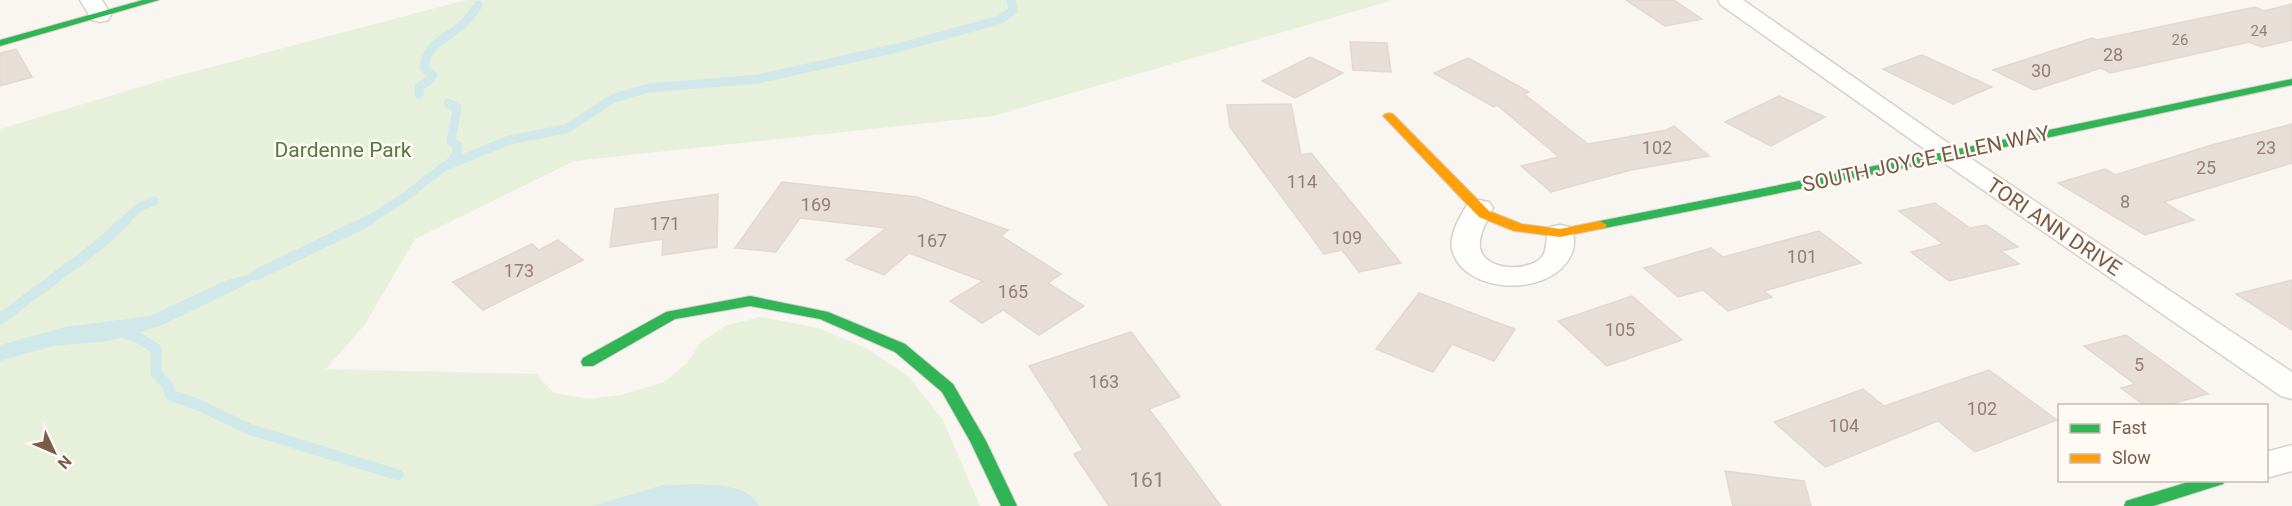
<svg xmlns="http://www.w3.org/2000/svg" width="2292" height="506" font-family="Roboto,sans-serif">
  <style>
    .green { fill: #e7f0db }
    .water { fill: #d0e8ea }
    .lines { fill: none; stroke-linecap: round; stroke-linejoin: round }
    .stream-far1 { stroke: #d0e8ea; stroke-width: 9 }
    .stream { stroke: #d0e8ea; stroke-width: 11 }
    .building { fill: #e6ded7; stroke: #e2d8d2; stroke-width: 1.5 }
    .street-casing { stroke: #d7d1cb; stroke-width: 3 }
    .fast-casing { stroke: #d9d2cb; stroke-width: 2 }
    .slow-casing { stroke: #d9d2cb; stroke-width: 2 }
    .street { fill: #fefefd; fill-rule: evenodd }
    .fast { fill: #30b455; fill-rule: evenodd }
    .slow { fill: #ff9f0a; fill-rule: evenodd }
    .labels { text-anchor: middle; stroke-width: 5; stroke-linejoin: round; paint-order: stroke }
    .far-number-label { font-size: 15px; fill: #977e72 }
    .number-label { font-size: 18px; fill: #977e72 }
    .park-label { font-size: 21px; fill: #537a41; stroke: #fffaf3 }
    .street-label { font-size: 21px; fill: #7a5c4d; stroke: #fffaf3 }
    .near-number-label { font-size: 21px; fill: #977e72 }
  </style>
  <rect width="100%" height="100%" fill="#f9f5f0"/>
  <path class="green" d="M466,0H1393L993,116L574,161L415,239L365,324L326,369L536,374L554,393L589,399L621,395L664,382L687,363L701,342L727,325L761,317L818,328L866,348L908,376L943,420L980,506H0V129L170,78Z"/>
  <g class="water">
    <path d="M269,270L237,289L160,326L109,341L53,346L0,361V345L65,327L150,316L227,280Z"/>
    <path d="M700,484C719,485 749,486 759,506H592L663,485Z"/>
  </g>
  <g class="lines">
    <g class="stream-far1">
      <path d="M419,94V87L430,80L433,75L424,68C426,46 440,42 456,30C465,23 472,15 478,5"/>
      <path d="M448,103L457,108L451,141L457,145V153L450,163"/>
      <path d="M124,221L138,208L154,201"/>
      <path d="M367,221L405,197L443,167L509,140L566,129L614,98L649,88L758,79L897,48L999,20L1013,11L1011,0"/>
    </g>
    <g class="stream">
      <path d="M256,275L370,220"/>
      <path d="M0,319L99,245L126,220"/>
      <path d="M118,330L139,338L156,349V373L168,386L170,395L199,405L249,429L398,475"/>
    </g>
  </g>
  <g class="building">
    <path d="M1626,0H1674L1702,19L1665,26Z"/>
    <path d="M2292,4V40L2262,47L2249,42L2110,73L2101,68L2034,90L1993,70L2092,38L2097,40L2255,7L2264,11Z"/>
    <path d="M1350,42L1387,43L1391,72L1353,70Z"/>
    <path d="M16,49L32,77L0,86V53Z"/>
    <path d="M1922,55L1992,87L1953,104L1883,69Z"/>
    <path d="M1310,57L1343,73L1295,98L1262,81Z"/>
    <path d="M1468,58L1529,92L1524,94L1588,144L1667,130L1674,126L1709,156L1631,170L1551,192L1521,166L1559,157L1497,105L1494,107L1434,73Z"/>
    <path d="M1779,96L1825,117L1771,146L1725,122Z"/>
    <path d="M1291,104L1301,155L1311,153L1401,263L1359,272L1342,250L1324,254L1230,127L1227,105Z"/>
    <path d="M2292,124V163L2164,202L2194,220L2145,235L2058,183L2105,169L2115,175L2212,145Z"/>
    <path d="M782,182L917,197L1008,230L1001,236L1061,274L1048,283L1084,306L1039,335L1003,310L982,323L950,301L983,281L909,253L884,275L846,260L886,228L800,218L776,252L735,248Z"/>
    <path d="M718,194L717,247L662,255L663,239L610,247L615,209Z"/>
    <path d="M1935,203L1970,228L1986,225L2018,247L2001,251L2019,264L1949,281L1911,252L1943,244L1899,211Z"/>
    <path d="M1819,231L1861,263L1764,291L1772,297L1728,311L1703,290L1678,297L1644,268L1711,248L1723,257Z"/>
    <path d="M558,240L583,260L483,310L453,282L532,244L539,250Z"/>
    <path d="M2292,280V330L2236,294Z"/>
    <path d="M1419,293L1515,329L1494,361L1452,344L1433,372L1376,349Z"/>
    <path d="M1632,296L1682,340L1607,366L1558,321Z"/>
    <path d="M1131,332L1180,397L1149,409L1221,506H1109L1074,454L1083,450L1029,366Z"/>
    <path d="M2126,335L2208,394L2167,405H2144L2121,388L2135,384L2084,346Z"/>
    <path d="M1989,370L2057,420L1975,452L1938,421L1825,467L1774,422L1863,389L1884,406Z"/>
    <path d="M1725,471L1804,481L1811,506H1733Z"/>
  </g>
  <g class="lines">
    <defs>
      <g id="street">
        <path d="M80,0H102L111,15L108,20L100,22L92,20Z"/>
        <path d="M1718,0H1743L1958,150L2292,372V399L2281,396L1940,160L1721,5Z"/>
        <path d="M1479,200L1489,202L1493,208C1488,220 1478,234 1480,248C1485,271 1527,272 1541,258C1549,250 1544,236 1550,227L1560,225L1570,227C1575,234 1575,245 1572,253C1553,299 1462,295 1452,249C1449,235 1461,214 1469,202Z"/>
        <path d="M2292,445V471L2266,478V452Z"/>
      </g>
      <g id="fast">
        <path d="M143,0H159L0,46V40Z"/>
        <path d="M2292,79V85L1949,159L1600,229L1593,225L1600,221L1949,151Z"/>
        <path d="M750,296L828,312L905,344L953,384L986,441L1017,506H1001L970,441L942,392L895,352L820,319L750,306L675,319L593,366H583L581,362L583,358L666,312Z"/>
        <path d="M2195,480H2225L2223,484L2153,506H2124L2126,501Z"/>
      </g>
      <path id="slow" d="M1389,113L1393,114L1489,211L1522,224L1560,229L1600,221L1607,225L1605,228L1560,237L1514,231L1479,217L1385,118L1383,116L1385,114Z"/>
    </defs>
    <use href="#street" class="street-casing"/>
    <use href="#fast" class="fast-casing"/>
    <use href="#slow" class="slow-casing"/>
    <use href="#street" class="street"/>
    <use href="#fast" class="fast"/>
    <use href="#slow" class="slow"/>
  </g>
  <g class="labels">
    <g class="far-number-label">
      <text x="2259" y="36">24</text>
      <text x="2180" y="45">26</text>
    </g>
    <g class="number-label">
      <text x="2113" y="61">28</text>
      <text x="2041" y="77">30</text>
      <text x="1657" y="154">102</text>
      <text x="2266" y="154">23</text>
      <text x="2206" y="174">25</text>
      <text x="1302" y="188">114</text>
      <text x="2125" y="208">8</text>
      <text x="816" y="211">169</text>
      <text x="665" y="230">171</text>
      <text x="1347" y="244">109</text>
      <text x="932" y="247">167</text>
      <text x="1802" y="263">101</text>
      <text x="519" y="277">173</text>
      <text x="1013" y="298">165</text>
      <text x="1620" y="336">105</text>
      <text x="2139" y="371">5</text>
      <text x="1104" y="388">163</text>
      <text x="1982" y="415">102</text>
      <text x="1844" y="432">104</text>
    </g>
    <g class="park-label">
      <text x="343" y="157">Dardenne Park</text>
    </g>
    <g class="street-label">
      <text transform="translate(1926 159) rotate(-12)" y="7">SOUTH JOYCE ELLEN WAY</text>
      <text transform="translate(2054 227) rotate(34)" y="7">TORI ANN DRIVE</text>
    </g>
    <g class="near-number-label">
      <text x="1147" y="487">161</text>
    </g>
  </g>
  <rect x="2058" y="404" width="210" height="78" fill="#fffaf3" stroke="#cabbb1" stroke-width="1.5"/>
  <rect x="2070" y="424" width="30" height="9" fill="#30b455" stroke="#cabbb1" stroke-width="1.5"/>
  <text x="2112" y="434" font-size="18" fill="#7a5c4d">Fast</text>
  <rect x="2070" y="454" width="30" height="9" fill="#ff9f0a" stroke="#cabbb1" stroke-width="1.5"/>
  <text x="2112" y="464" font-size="18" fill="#7a5c4d">Slow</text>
  <g transform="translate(54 452) rotate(134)" stroke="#fffaf3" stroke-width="4.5" paint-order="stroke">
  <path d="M0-4.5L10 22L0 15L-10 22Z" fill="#7a5c4d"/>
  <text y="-9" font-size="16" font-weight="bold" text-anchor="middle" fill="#7a5c4d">N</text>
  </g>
</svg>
